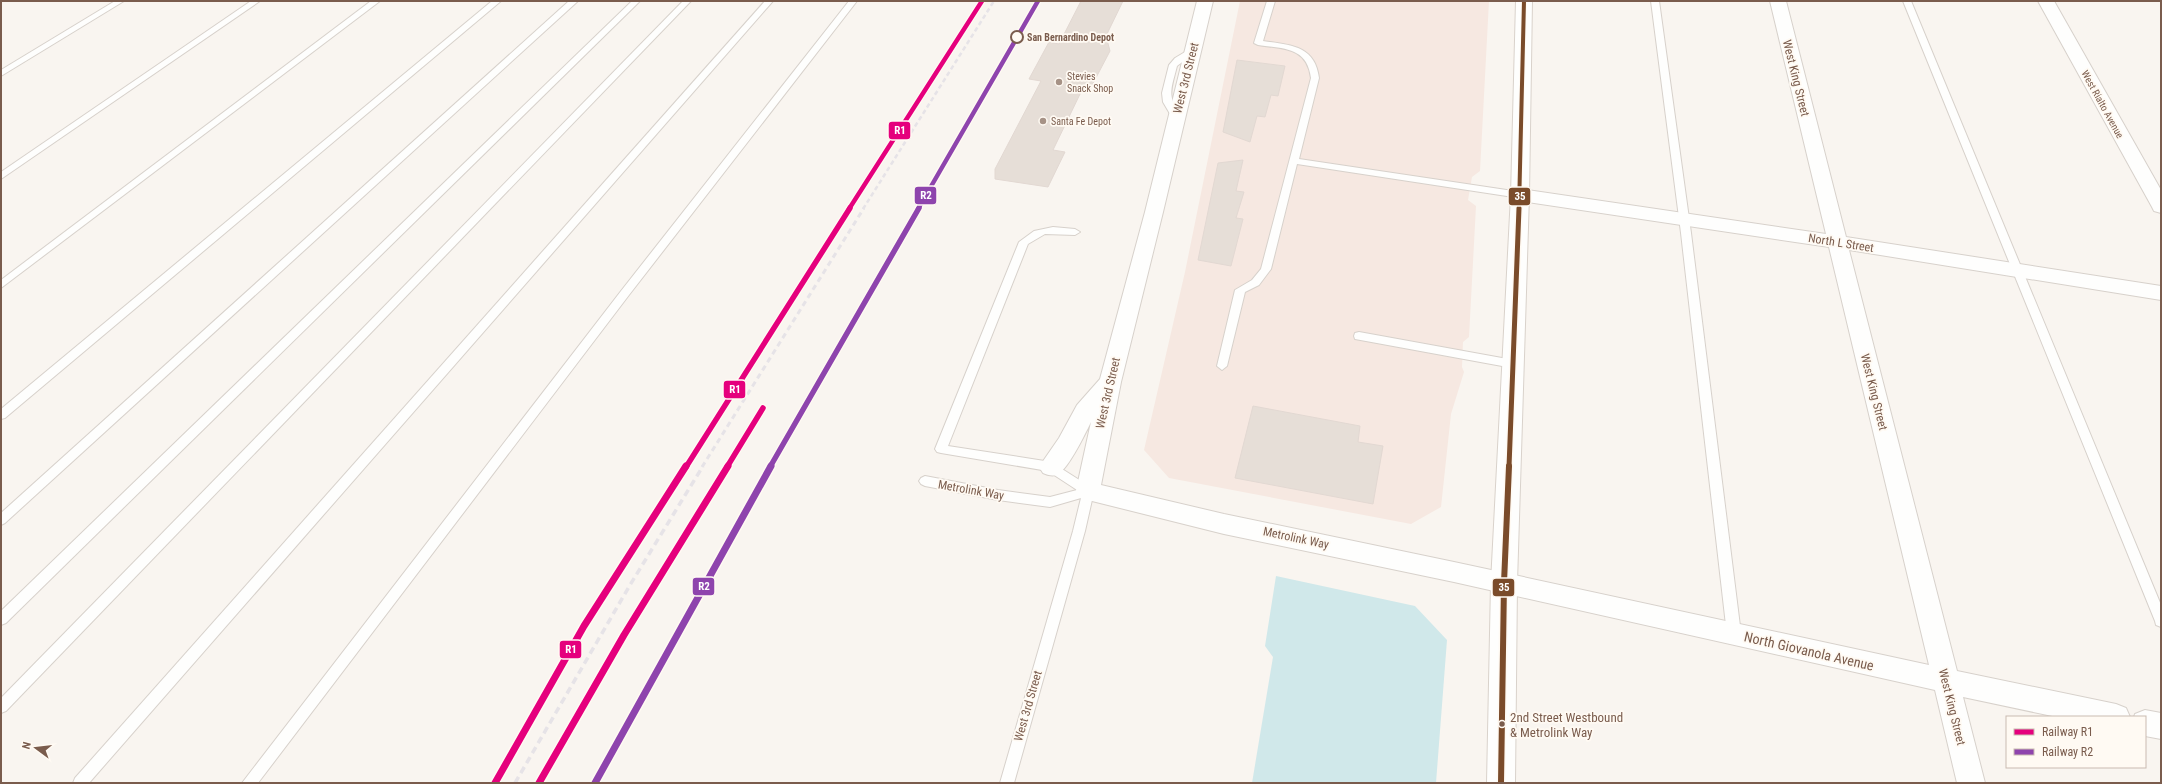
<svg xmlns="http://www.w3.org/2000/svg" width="2162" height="784" font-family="'Roboto Condensed',sans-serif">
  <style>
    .commercial { fill: #f6e8e1 }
    .water { fill: #d0e8ea }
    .building { fill: #e6ded7; stroke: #e2d8d2 }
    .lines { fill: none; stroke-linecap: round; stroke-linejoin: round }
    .service-casing { stroke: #d7d1cb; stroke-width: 2 }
    .minor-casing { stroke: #d7d1cb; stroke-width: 2 }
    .tertiary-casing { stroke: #d7d1cb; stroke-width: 2 }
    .secondary-casing { stroke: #d9d2cb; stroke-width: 2 }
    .service { fill: #fefefd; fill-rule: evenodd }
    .minor { fill: #fefefd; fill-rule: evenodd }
    .tertiary { fill: #fefefd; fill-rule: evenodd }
    .secondary { fill: #fefefd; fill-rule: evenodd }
    .rail-far2 { stroke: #e6e3e7; stroke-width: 2.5; stroke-dasharray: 4.5 3; stroke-linecap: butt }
    .rail-far1 { stroke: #e6e3e7; stroke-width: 3; stroke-dasharray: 5.5 4; stroke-linecap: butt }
    .rail { stroke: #e6e3e7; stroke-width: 3.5; stroke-dasharray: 7 4.5; stroke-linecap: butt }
    .bus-1-far2-casing { stroke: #fffaf3; stroke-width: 6 }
    .bus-1-far1-casing { stroke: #fffaf3; stroke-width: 8 }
    .bus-1-casing { stroke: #fffaf3; stroke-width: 9 }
    .bus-1-far2 { stroke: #7a4b2a; stroke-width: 4 }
    .bus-1-far1 { stroke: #7a4b2a; stroke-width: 5 }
    .bus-1 { stroke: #7a4b2a; stroke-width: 6 }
    .rail-1-far2-casing { stroke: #fffaf3; stroke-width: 7 }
    .rail-1-far1-casing { stroke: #fffaf3; stroke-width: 8 }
    .rail-1-casing { stroke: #fffaf3; stroke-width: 10 }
    .rail-2-far2-casing { stroke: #fffaf3; stroke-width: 7 }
    .rail-2-far1-casing { stroke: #fffaf3; stroke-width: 8 }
    .rail-2-casing { stroke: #fffaf3; stroke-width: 10 }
    .rail-1-far2 { stroke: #e5007d; stroke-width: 4.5 }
    .rail-1-far1 { stroke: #e5007d; stroke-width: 5.5 }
    .rail-1 { stroke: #e5007d; stroke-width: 7 }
    .rail-2-far2 { stroke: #8e44ad; stroke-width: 4.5 }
    .rail-2-far1 { stroke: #8e44ad; stroke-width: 5.5 }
    .rail-2 { stroke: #8e44ad; stroke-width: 7 }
    .stop-dot { fill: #fffaf3; stroke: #7a5c4d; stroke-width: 2 }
    .poi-dot { fill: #a69286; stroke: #fffaf3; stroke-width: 1.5 }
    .bus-dot { fill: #7a5c4d; stroke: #fffaf3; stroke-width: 1.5 }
    .labels { text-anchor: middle; stroke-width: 3.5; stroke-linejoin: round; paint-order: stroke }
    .far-stop-label { font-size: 10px; font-weight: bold; fill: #7a5c4d; stroke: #fffaf3; text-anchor: start }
    .far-poi-label { font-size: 10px; fill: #7a5c4d; stroke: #fffaf3; text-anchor: start }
    .far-street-label { font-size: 10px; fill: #7a5c4d; stroke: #fffaf3 }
    .street-label { font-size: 12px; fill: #7a5c4d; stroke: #fffaf3 }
    .near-bus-label { font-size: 13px; fill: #7a5c4d; stroke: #fffaf3; text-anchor: start }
    .near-street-label { font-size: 14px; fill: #7a5c4d; stroke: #fffaf3 }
    .line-badge { stroke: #fffaf3; stroke-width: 1.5 }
    .badge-label { font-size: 11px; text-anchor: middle; font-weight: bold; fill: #fff }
  </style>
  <rect width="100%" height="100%" fill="#f9f5f0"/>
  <path class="commercial" d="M1240,1H1489L1480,171L1472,177L1468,200L1476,206L1469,337L1463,342L1462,367L1464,372L1451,414L1441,507L1411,524L1169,478L1144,450L1185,272Z"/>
  <path class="water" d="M1276,576L1415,606L1447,640L1436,783H1252L1273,657L1265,646Z"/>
  <g class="building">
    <path d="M1081,1H1123L1106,36L1110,51L1088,93L1081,92L1053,150L1065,152L1048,187L995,179V169L1041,81L1029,79L1049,42L1059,44Z"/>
    <path d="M1237,60L1285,66L1278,96L1271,95L1265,117L1257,116L1250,142L1223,132Z"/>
    <path d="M1243,160L1236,191L1244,192L1236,218L1243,219L1231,266L1198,260L1218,163Z"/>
    <path d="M1253,406L1360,426L1358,442L1383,446L1373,504L1235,478Z"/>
  </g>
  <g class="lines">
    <defs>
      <g id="service">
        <path d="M115,1H124L1,76V70Z"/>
        <path d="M251,1H260L1,179V172Z"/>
        <path d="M371,1H380L1,288V280Z"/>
        <path d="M492,1H501L5,418L1,419V409Z"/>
        <path d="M569,1H578L5,523L1,525V513Z"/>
        <path d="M632,1H640L6,623L1,625V611Z"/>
        <path d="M683,1H691L6,711L1,713V698Z"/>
        <path d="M765,1H773L89,783H73L75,778Z"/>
        <path d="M849,1H857L629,295L258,783H242L621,291Z"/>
        <path d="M1267,1H1275L1263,41C1290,45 1315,45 1319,78L1299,159L1520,192L1525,195L1520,198L1297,164L1271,269L1259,285L1245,292L1227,366L1222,370L1217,366L1235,290L1252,280L1261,269L1311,78C1307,47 1284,49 1258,45L1254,43Z"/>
        <path d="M1651,1H1659L1691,233L1741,634L1739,638L1734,640L1729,638L1727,634L1681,233Z"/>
        <path d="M1903,1H1911L2161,605V627L2156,625L2155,621Z"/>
        <path d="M1190,49H1193L1197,51L1177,66C1171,90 1167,94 1180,117L1176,120L1173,119L1163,102L1162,93L1169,65L1175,58Z"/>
        <path d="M1053,227L1075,229L1080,232L1075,235L1045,234L1028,244L948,446L1051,462L1092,488L1094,491L1085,531L1014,783H1000L1073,531L1081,498L1050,507L998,500L925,486L921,484L919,481L921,478L925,476L998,490L1050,497L1077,490L1048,471L941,453L937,452L935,449L1019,242L1034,231Z"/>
        <path d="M1359,332L1513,360L1518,364L1513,368L1355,339L1354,336L1355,333Z"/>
      </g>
      <g id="minor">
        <path d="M1197,1H1213L1163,212L1121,382L1101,485L1224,514L1454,562L1929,665L1829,247L1520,201L1513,199L1511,195L1513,191L1520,189L1826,234L1770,1H1786L1846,237L2161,286V300L1849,250L1957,671L2116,704L2126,708L2130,717H2057L1963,697L1985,783H1957L1935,690L1454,582L1224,534L1080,498L1076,491L1091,422C1085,434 1069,468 1058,474C1053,477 1048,475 1043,473L1039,467L1059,438L1077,405L1100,379L1145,212Z"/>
        <path d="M2145,710L2161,713V739L2145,736V717H2134L2135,714Z"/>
      </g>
      <path id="tertiary" d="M2038,1H2054L2161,190V213L2154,211L2152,207Z"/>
      <path id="secondary" d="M1516,1H1532L1529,195L1517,583L1515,783H1487L1491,583L1511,195Z"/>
    </defs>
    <use href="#service" class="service-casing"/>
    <use href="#minor" class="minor-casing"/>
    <use href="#tertiary" class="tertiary-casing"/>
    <use href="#secondary" class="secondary-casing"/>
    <use href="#service" class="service"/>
    <use href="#minor" class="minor"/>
    <use href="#tertiary" class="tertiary"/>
    <use href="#secondary" class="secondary"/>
    <g class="rail-far2">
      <path d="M849,209L982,1"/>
      <path d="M863,209L994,1"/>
    </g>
    <g class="rail-far1">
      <path d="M686,467L850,208"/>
      <path d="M702,467L864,208"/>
    </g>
    <g class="rail">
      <path d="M495,783L584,626L686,466"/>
      <path d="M515,783L630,585L703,466"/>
    </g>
    <defs>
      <path id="bus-1-far2" d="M1519,209L1524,1"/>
      <path id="bus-1-far1" d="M1509,467L1519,208"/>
      <path id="bus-1" d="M1501,783L1504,583L1509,466"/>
    </defs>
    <use href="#bus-1-far2" class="bus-1-far2-casing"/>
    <use href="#bus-1-far1" class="bus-1-far1-casing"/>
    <use href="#bus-1" class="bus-1-casing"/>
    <use href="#bus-1-far2" class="bus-1-far2"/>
    <use href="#bus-1-far1" class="bus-1-far1"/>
    <use href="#bus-1" class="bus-1"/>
    <defs>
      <path id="rail-1-far2" d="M849,209L982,1"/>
      <g id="rail-1-far1">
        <path d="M686,467L850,208"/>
        <path d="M727,467L763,408"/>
      </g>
      <g id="rail-1">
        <path d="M495,783L584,626L686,466"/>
        <path d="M539,783L624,635L728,466"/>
      </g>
      <path id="rail-2-far2" d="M918,209L1038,1"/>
      <path id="rail-2-far1" d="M770,467L919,208"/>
      <path id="rail-2" d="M595,783L771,466"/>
    </defs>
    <use href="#rail-1-far2" class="rail-1-far2-casing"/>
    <use href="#rail-1-far1" class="rail-1-far1-casing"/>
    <use href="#rail-1" class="rail-1-casing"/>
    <use href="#rail-2-far2" class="rail-2-far2-casing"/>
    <use href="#rail-2-far1" class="rail-2-far1-casing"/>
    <use href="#rail-2" class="rail-2-casing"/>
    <use href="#rail-1-far2" class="rail-1-far2"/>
    <use href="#rail-1-far1" class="rail-1-far1"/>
    <use href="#rail-1" class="rail-1"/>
    <use href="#rail-2-far2" class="rail-2-far2"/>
    <use href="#rail-2-far1" class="rail-2-far1"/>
    <use href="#rail-2" class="rail-2"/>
  </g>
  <circle class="stop-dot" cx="1017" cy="37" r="6"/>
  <g class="poi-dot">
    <circle cx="1059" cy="82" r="4"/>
    <circle cx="1043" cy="121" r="4"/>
  </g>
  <circle class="bus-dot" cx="1502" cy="724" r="3.5"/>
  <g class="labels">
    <g class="far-stop-label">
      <text x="1027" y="41">San Bernardino Depot</text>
    </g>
    <g class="far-poi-label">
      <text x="1067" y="80">Stevies<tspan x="1067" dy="12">Snack Shop</tspan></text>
      <text x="1051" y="125">Santa Fe Depot</text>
    </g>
    <g class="far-street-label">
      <text transform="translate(2103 104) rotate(61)" y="4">West Rialto Avenue</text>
    </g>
    <g class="street-label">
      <text transform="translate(1186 78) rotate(-76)" y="4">West 3rd Street</text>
      <text transform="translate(1796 78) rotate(76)" y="4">West King Street</text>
      <text transform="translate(1841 243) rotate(9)" y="4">North L Street</text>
      <text transform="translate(1874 392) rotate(76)" y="4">West King Street</text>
      <text transform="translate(1108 393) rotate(-77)" y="4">West 3rd Street</text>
      <text transform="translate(971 490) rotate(10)" y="4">Metrolink Way</text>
      <text transform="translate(1296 538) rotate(12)" y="4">Metrolink Way</text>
      <text transform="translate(1028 706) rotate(-74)" y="4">West 3rd Street</text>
      <text transform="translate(1952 707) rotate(76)" y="4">West King Street</text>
    </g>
    <g class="near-bus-label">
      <text x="1510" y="722">2nd Street Westbound<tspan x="1510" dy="15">&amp; Metrolink Way</tspan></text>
    </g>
    <g class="near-street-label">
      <text transform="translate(1809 651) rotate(13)" y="5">North Giovanola Avenue</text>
    </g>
  </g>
  <g class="line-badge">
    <rect x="888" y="121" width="23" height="19" rx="4" fill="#e5007d"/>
    <rect x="914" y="186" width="23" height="19" rx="4" fill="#8e44ad"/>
    <rect x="1508" y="187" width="23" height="19" rx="4" fill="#7a4b2a"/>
    <rect x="723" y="380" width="23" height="19" rx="4" fill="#e5007d"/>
    <rect x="692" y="577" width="23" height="19" rx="4" fill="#8e44ad"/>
    <rect x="1492" y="578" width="23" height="19" rx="4" fill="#7a4b2a"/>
    <rect x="559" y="640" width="23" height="19" rx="4" fill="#e5007d"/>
  </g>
  <g class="badge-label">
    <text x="900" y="134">R1</text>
    <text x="926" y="199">R2</text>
    <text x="1520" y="200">35</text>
    <text x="735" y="393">R1</text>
    <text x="704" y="590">R2</text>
    <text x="1504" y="591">35</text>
    <text x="571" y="653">R1</text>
  </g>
  <rect width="2162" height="784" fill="none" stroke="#7a5c4d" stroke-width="4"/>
  <rect x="2006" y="716" width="140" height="52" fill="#fffaf3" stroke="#cabbb1"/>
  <rect x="2014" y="729" width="20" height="6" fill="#e5007d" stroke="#cabbb1"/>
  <text x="2042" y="736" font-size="12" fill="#7a5c4d">Railway R1</text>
  <rect x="2014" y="749" width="20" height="6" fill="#8e44ad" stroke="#cabbb1"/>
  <text x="2042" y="756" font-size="12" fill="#7a5c4d">Railway R2</text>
  <g transform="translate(36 748) rotate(285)" stroke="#fffaf3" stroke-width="3" paint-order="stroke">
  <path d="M0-3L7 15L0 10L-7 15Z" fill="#7a5c4d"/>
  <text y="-6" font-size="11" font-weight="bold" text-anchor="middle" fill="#7a5c4d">N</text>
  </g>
</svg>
